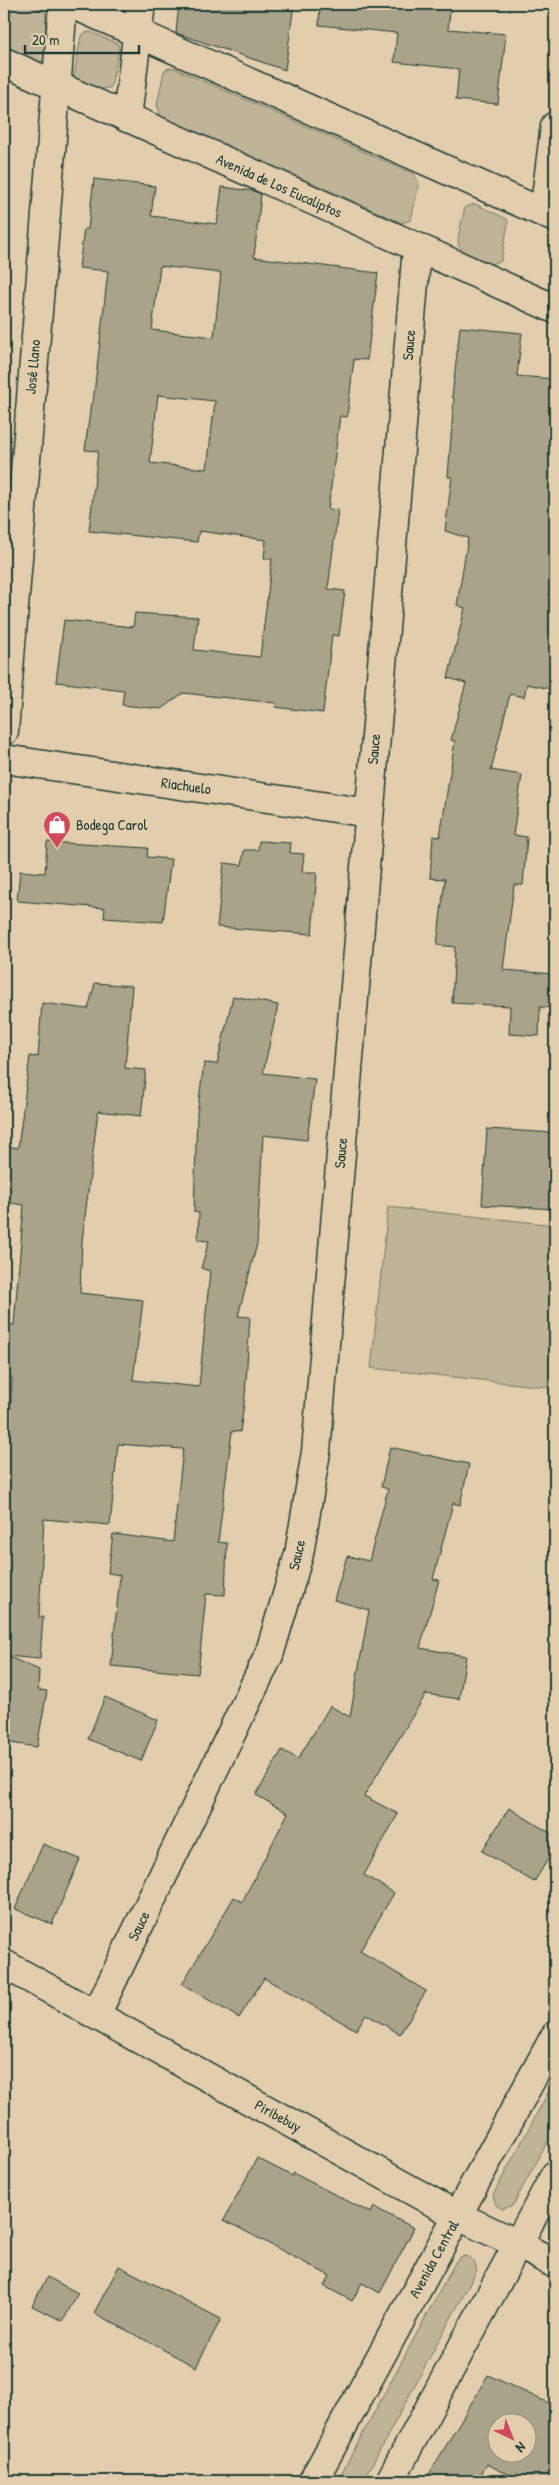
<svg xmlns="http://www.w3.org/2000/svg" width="559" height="2485" font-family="'Patrick Hand',sans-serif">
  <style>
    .green { fill: #bfb497; stroke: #6f7866 }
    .building { fill: #a9a38a; stroke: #1f3d34; fill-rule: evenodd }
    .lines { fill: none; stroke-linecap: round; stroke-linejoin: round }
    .minor-casing { stroke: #1f3d34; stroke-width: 31 }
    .tertiary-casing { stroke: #1f3d34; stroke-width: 31 }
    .minor { stroke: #e2cead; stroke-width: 28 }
    .tertiary { stroke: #e2cead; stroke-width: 28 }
    .labels { text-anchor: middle; stroke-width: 4; stroke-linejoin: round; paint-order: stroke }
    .street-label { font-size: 15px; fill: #1f3d34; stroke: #e2cead }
    .poi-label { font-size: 15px; fill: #1f3d34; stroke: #e2cead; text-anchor: start }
  </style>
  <rect width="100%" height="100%" fill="#e2cead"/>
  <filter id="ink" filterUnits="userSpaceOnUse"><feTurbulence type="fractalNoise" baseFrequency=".02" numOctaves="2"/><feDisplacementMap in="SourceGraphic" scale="10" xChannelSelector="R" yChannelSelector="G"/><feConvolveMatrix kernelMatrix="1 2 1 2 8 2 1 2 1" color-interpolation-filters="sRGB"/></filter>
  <g filter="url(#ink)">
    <g class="green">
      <path d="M4,4H29L46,13L44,60L39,63L4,49Z"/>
      <path d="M86,32H91L118,44L119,49L111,87C101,92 80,85 74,76L81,36Z"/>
      <path d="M169,68H174L414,174L419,183L411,220L402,223L161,116L157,105L164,71Z"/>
      <path d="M475,204L507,219L508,224L501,261L491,264C449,247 456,250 465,207Z"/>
      <path d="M388,1207L555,1225V1388L371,1368Z"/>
      <path d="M555,2080V2128L513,2205L502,2209L496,2205L493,2195Z"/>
      <path d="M466,2256L474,2261L477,2270L363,2481H337L456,2261L460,2257Z"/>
    </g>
    <g class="building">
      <path d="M179,4H294L285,70L176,33Z"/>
      <path d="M320,4H451L448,29L506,34L498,104L456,100L459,69L394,62L397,33L319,25Z"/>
      <path d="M94,179L155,186L151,216L217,224L222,187L253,191L261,194L254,257L378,273L367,360L354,359L347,417L340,416L328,509L338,510L328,589L345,591L339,636L332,635L323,713L275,707L276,703L183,693L161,709L122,705L124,690L56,682L64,620L133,627L135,613L198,617L194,650L260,657L272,559H264L266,540L199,531L197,542L89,531L98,451L85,450L91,403H93L108,271L79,268L84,229H88ZM160,266L221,273L214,337L152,330ZM158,395L215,401L207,469L150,463Z"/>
      <path d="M460,327L522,333L517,376L555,379V607L548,641L555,643V690L527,684L524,697L510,694L491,770L522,775L513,835L527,837L523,885H514L503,970L555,974V1008L540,1007L539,1036L509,1034L510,1006L452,1003L455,947L437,945L445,879L430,878L433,836L440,837L455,741L451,740L466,683L448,678L465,608L457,605L468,538L445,531L452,477H448L454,398L452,397Z"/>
      <path d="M259,841L291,843L290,853L304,854L302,872H317L312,934L217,927L224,863L242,865L244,850H258Z"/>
      <path d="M47,842L148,848L147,857L171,859L163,922L104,918L105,908L17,901L20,871L45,873Z"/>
      <path d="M95,983L132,986L125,1068L146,1070L141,1116L98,1111L82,1241L80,1293L143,1300L133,1380L199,1387L210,1271L201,1268L209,1241L198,1240L199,1213L194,1212L197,1114L204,1063L217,1064L233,996L278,1005L263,1073L315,1079L307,1140L263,1135L257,1244L238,1316L250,1317L245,1396L240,1432L232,1431L218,1542L227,1543L225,1595L206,1594L198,1674L111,1666L120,1575L108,1573L113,1534L173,1542L183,1449L118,1444L110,1525L44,1519L39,1617H43L40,1659L7,1656L39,1670L38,1690L47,1691L37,1747L4,1742V1438L9,1439L12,1377L4,1376V1324L14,1325L24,1205L4,1202V1146L18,1148L30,1056L38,1057L42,1003L88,1009Z"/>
      <path d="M487,1129L555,1133V1209L482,1205Z"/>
      <path d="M390,1447L469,1464L460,1505L453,1503L433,1579L439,1580L420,1648L466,1656L459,1699L426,1694L364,1796L398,1814L364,1875L394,1893L360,1951L426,1991L400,2034L366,2014L356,2030L264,1978L239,2018L182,1984L234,1897L242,1902L288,1813L256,1795L282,1750L298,1759L330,1706L350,1717L369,1610L334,1600L347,1556L369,1561L388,1489L381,1487Z"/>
      <path d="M105,1697L158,1720L141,1761L88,1739Z"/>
      <path d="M509,1808L555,1836V1848L534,1882L482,1851Z"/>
      <path d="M43,1844L80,1859L52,1924L15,1909Z"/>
      <path d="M257,2158L292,2176L293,2173L371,2213L374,2207L414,2228L380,2293L362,2283L352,2301L324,2286L330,2276L224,2220Z"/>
      <path d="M119,2266L221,2319L196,2367L94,2313Z"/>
      <path d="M47,2277L78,2293L63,2321L32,2306Z"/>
      <path d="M488,2375L555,2406V2481H521L487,2464L477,2481H425ZM496,2422H526V2452H496Z"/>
    </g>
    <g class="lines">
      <defs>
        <g id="minor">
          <path d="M127,118L141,4"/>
          <path d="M544,213L555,126"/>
          <path d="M4,731L63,4"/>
          <path d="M4,759L369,813"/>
          <path d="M4,1964L458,2216L518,2244L555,2264"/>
          <path d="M96,2015L269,1655L299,1554L316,1452L417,247"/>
        </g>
        <g id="tertiary">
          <path d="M72,4L555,218"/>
          <path d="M4,62L555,309"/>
          <path d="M313,2481L555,2036"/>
          <path d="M390,2481L555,2175"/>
        </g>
      </defs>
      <use href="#minor" class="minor-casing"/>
      <use href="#tertiary" class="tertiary-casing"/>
      <use href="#minor" class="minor"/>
      <use href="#tertiary" class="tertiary"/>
    </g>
  </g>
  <defs>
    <symbol id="shop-pin" viewBox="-11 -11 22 30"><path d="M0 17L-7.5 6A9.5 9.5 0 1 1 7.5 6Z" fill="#d1495b" stroke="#e2cead"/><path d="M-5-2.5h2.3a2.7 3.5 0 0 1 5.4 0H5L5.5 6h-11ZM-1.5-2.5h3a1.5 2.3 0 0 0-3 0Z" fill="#fff"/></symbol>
  </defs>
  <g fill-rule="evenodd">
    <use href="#shop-pin" x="41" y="809" width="32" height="43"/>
  </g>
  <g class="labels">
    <g class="street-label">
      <text transform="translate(279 186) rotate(24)" y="5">Avenida de Los Eucaliptos</text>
      <text transform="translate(409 345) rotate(-85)" y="5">Sauce</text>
      <text transform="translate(33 367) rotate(-85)" y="5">José Llano</text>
      <text transform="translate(374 749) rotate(-85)" y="5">Sauce</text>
      <text transform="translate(186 786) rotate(8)" y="5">Riachuelo</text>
      <text transform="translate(341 1153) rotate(-85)" y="5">Sauce</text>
      <text transform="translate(297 1555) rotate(-77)" y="5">Sauce</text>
      <text transform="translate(139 1926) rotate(-64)" y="5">Sauce</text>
      <text transform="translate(278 2116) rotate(29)" y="5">Piribebuy</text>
      <text transform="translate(434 2259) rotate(-61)" y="5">Avenida Central</text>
    </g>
    <g class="poi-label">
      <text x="76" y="830">Bodega Carol</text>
    </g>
  </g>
  <rect width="559" height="2485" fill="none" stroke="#e2cead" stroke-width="20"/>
  <rect x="10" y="10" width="539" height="2465" fill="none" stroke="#1f3d34" stroke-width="2" filter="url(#ink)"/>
  <g transform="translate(512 2438) rotate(137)"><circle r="24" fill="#e2cead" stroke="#94947d"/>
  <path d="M0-4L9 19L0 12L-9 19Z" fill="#d1495b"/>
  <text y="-8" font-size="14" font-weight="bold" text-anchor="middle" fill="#1f3d34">N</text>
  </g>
  <path d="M25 45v8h114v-8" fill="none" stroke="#1f3d34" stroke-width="2.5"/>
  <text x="32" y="45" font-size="15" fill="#1f3d34" stroke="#e2cead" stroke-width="4" paint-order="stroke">20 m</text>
</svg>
